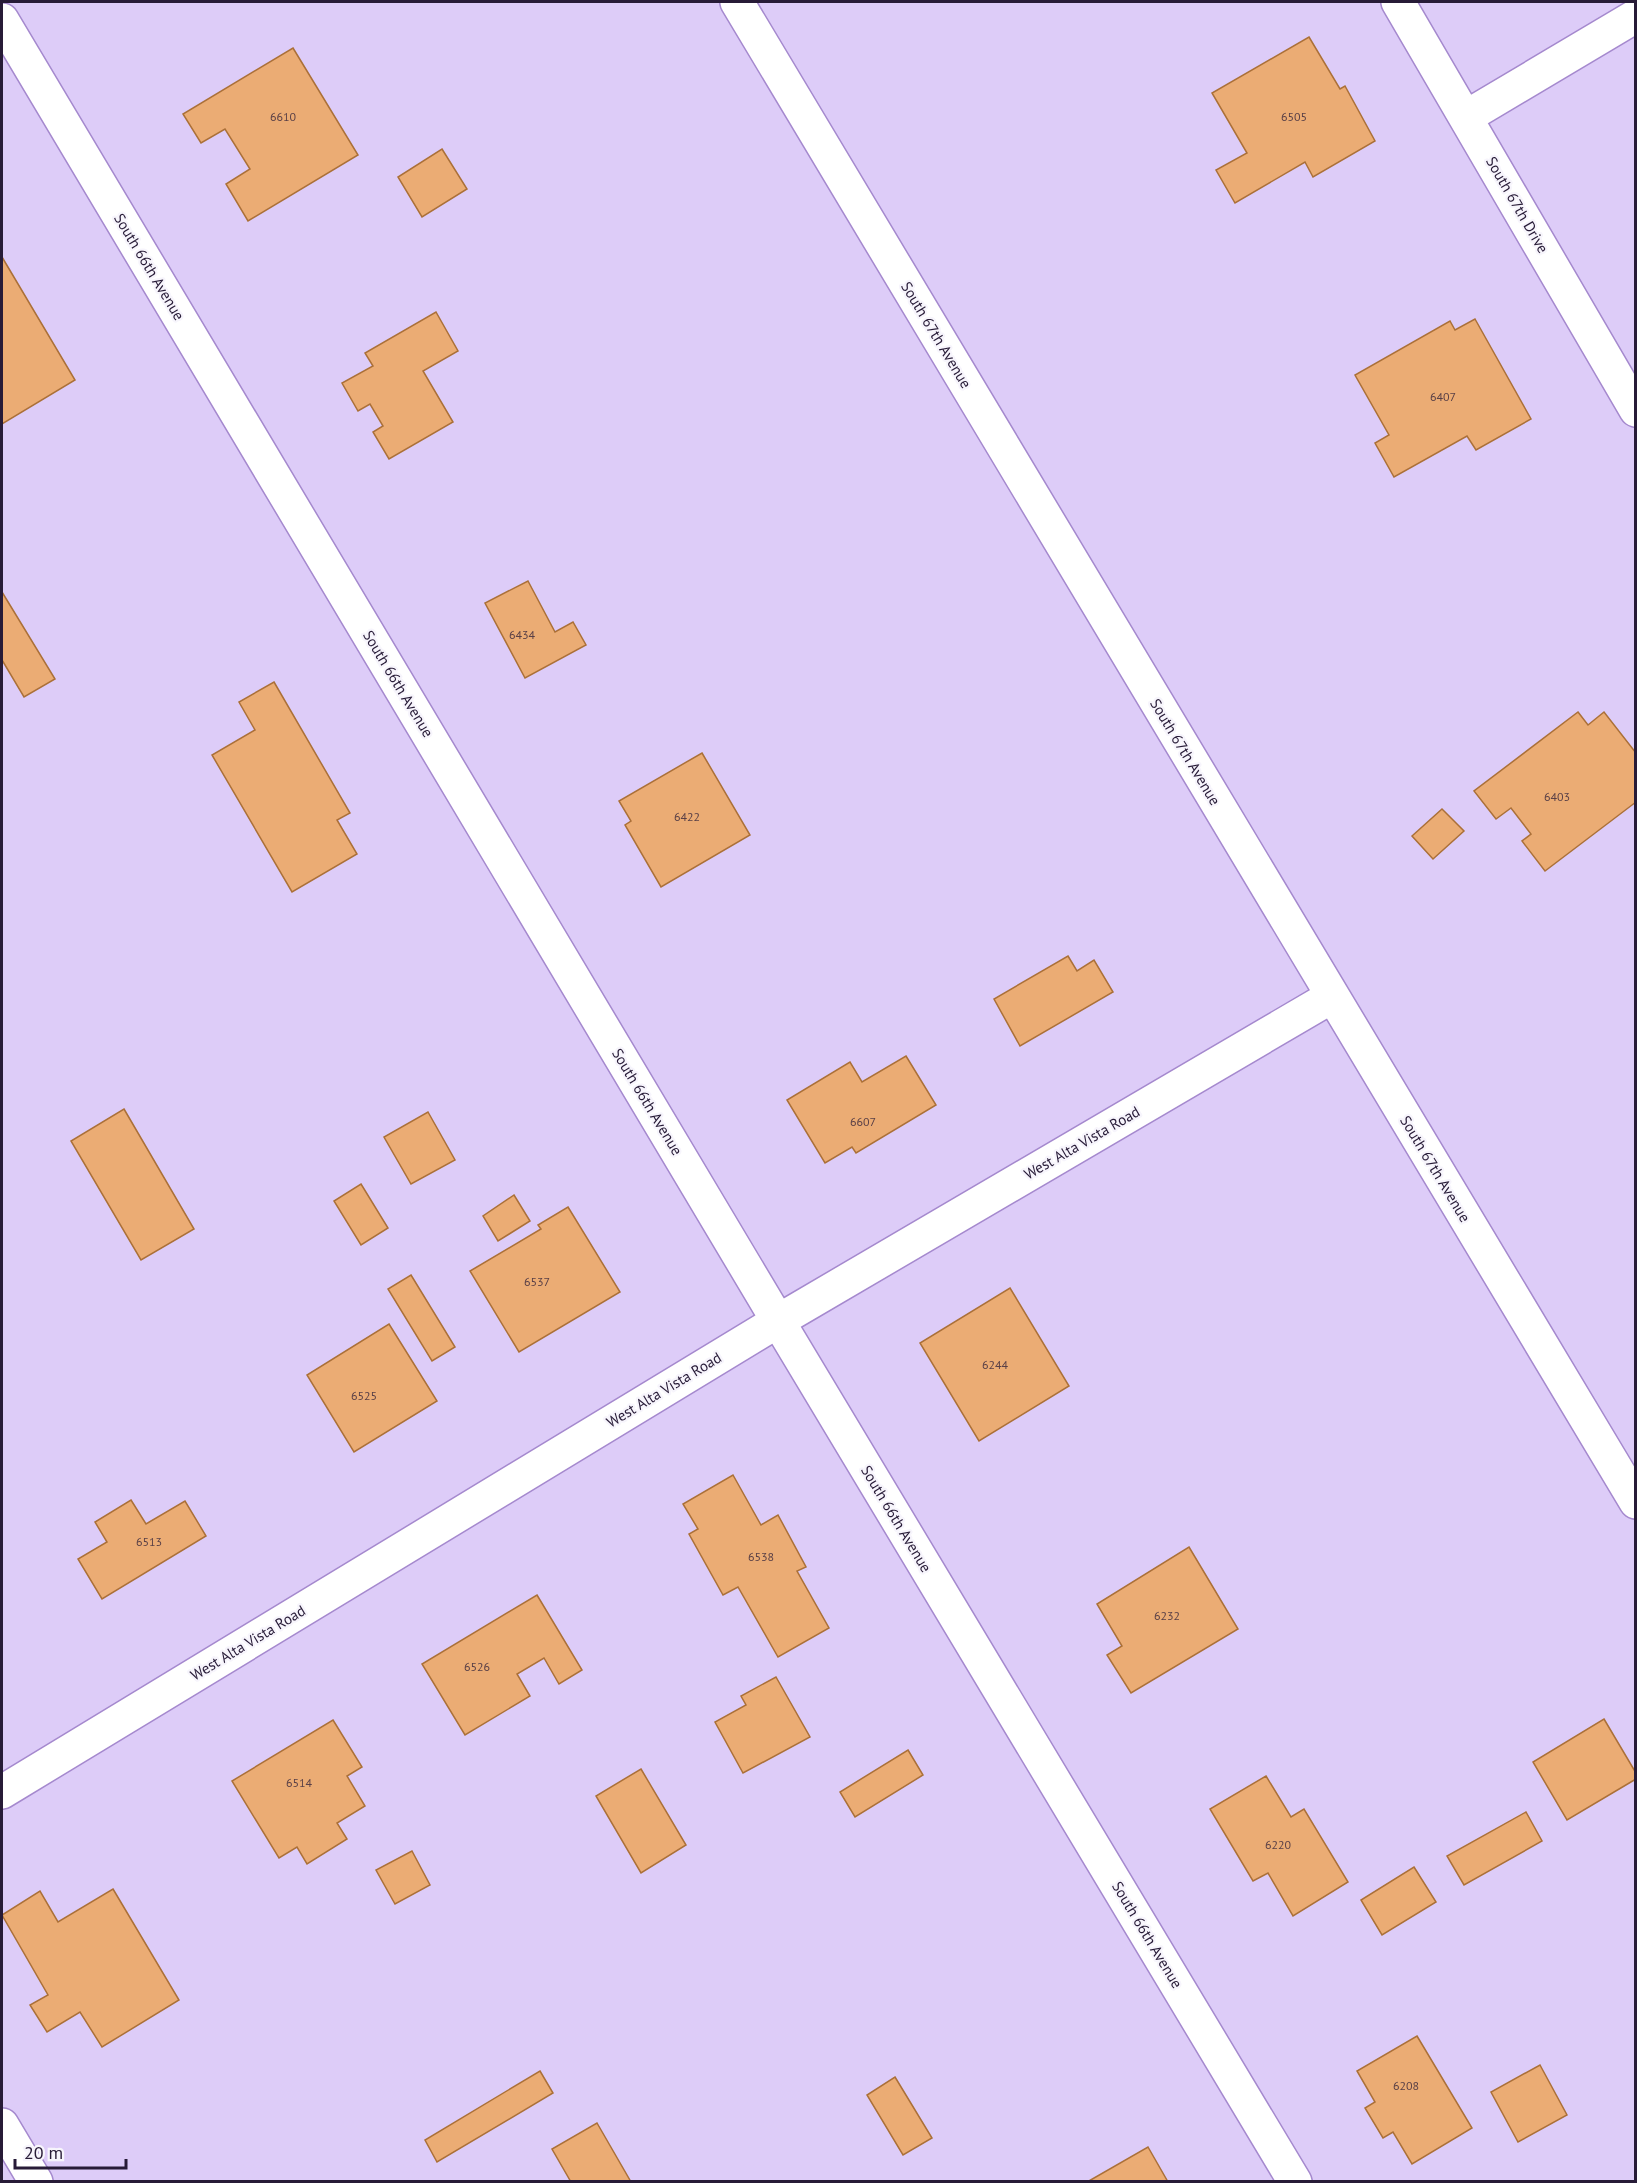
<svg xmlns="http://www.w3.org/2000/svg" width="1637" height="2183" font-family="'PT Sans',sans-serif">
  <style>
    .building { fill: #ebac74; stroke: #ab7038; stroke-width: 1.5 }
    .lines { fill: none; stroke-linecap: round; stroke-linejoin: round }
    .minor-casing { stroke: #a589ce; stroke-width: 36 }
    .major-casing { stroke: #a589ce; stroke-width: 36 }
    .minor { stroke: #fff; stroke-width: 33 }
    .major { stroke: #fff; stroke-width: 33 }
    .labels { text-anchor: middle; stroke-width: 4.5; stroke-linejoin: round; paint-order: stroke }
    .number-label { font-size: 12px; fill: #583f46 }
    .street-label { font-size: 15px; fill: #271b37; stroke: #f7f5fc }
  </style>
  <rect width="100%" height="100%" fill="#ddccf8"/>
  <g class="building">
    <path d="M1309,37L1340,89L1345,86L1375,141L1313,177L1305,162L1235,203L1216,170L1247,153L1212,93Z"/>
    <path d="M293,48L358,155L248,221L226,184L250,169L225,129L201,143L183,114Z"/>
    <path d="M442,149L467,189L422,217L398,177Z"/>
    <path d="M2,257L75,380L2,424Z"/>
    <path d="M436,312L458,351L423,371L453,422L389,459L373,432L383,426L370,404L358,411L342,383L373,366L365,353Z"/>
    <path d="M1475,319L1531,419L1476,450L1467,436L1394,477L1375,443L1389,435L1355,375L1450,321L1455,330Z"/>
    <path d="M528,581L555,632L573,622L586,645L525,678L485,603Z"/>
    <path d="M2,592L55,679L24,697L2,660Z"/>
    <path d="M274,682L350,813L337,820L357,854L292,892L212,755L255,730L239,702Z"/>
    <path d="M1578,712L1588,725L1604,712L1636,753V802L1545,871L1522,841L1531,834L1511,808L1496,819L1474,791Z"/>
    <path d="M702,753L750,835L661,887L625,825L631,821L619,801Z"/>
    <path d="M1442,809L1464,831L1433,859L1412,836Z"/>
    <path d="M1068,956L1077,971L1094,960L1113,992L1020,1046L994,999Z"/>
    <path d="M906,1056L936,1105L856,1153L852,1147L825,1163L787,1100L850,1062L862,1082Z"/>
    <path d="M124,1109L194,1229L141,1260L71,1141Z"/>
    <path d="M428,1112L455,1160L411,1184L384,1137Z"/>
    <path d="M361,1184L388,1228L361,1245L334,1201Z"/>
    <path d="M514,1195L530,1221L498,1241L483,1216Z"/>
    <path d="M568,1207L620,1292L519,1352L470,1271L541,1229L538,1225Z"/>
    <path d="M411,1275L455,1347L432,1361L388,1289Z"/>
    <path d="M1010,1288L1069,1386L979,1441L920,1343Z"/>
    <path d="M389,1324L437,1401L354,1452L307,1375Z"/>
    <path d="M733,1475L761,1525L778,1515L806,1567L797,1571L829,1628L778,1657L738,1587L723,1595L689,1534L698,1529L683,1504Z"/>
    <path d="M131,1500L146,1524L185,1501L206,1536L102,1599L78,1559L107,1542L95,1522Z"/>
    <path d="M1189,1547L1238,1629L1131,1693L1107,1655L1122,1646L1097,1604Z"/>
    <path d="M537,1595L582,1670L559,1684L544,1658L517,1674L530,1696L465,1735L422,1664Z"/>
    <path d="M776,1677L810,1737L743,1773L715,1722L746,1705L741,1696Z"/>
    <path d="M1604,1719L1636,1773V1779L1567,1820L1533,1762Z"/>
    <path d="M333,1720L362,1767L347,1776L365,1806L337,1823L347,1839L307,1864L297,1847L279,1858L232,1781Z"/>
    <path d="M908,1750L923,1775L855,1817L840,1792Z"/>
    <path d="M641,1769L686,1845L641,1873L596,1796Z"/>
    <path d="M1266,1776L1291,1817L1304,1809L1348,1882L1293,1916L1268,1873L1253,1881L1210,1809Z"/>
    <path d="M1526,1812L1542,1841L1464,1885L1447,1856Z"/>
    <path d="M412,1851L430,1885L395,1904L376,1870Z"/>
    <path d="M1414,1867L1436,1902L1382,1935L1361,1900Z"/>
    <path d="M113,1889L179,2000L102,2047L80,2012L47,2032L30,2005L48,1995L2,1915L40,1891L58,1922Z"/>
    <path d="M1417,2036L1472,2128L1412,2164L1393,2132L1383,2138L1365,2108L1375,2102L1357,2071Z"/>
    <path d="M1540,2065L1567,2115L1518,2142L1491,2092Z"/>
    <path d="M540,2071L553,2093L437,2162L425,2140Z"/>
    <path d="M895,2077L932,2138L903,2155L867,2095Z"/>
    <path d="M597,2123L631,2182H571L552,2149Z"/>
    <path d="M1148,2147L1168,2182H1087Z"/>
  </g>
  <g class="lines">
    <defs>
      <g id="minor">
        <path d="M1398,2L1636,410"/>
        <path d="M2,20L778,1321L1295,2182"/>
        <path d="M1466,117L1636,16"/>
        <path d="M2,1792L778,1321L1331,997"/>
        <path d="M2,2125L36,2182"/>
      </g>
      <path id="major" d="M737,2L1636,1502"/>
    </defs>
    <use href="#minor" class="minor-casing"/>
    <use href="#major" class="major-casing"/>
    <use href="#minor" class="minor"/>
    <use href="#major" class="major"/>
  </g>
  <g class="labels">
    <g class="number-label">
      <text x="283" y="121">6610</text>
      <text x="1294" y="121">6505</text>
      <text x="1443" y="401">6407</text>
      <text x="522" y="639">6434</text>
      <text x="1557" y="801">6403</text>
      <text x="687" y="821">6422</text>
      <text x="863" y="1126">6607</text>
      <text x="537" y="1286">6537</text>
      <text x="995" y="1369">6244</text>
      <text x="364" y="1400">6525</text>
      <text x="149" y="1546">6513</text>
      <text x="761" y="1561">6538</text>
      <text x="1167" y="1620">6232</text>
      <text x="477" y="1671">6526</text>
      <text x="299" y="1787">6514</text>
      <text x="1278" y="1849">6220</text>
      <text x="1406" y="2090">6208</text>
    </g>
    <g class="street-label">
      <text transform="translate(1517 205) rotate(60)" y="5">South 67th Drive</text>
      <text transform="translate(149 267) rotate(59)" y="5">South 66th Avenue</text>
      <text transform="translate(936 335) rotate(59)" y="5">South 67th Avenue</text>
      <text transform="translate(398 684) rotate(59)" y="5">South 66th Avenue</text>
      <text transform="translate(1185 752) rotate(59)" y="5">South 67th Avenue</text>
      <text transform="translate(647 1102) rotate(59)" y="5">South 66th Avenue</text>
      <text transform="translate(1082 1143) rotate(-30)" y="5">West Alta Vista Road</text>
      <text transform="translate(1435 1169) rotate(59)" y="5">South 67th Avenue</text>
      <text transform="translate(664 1390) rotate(-31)" y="5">West Alta Vista Road</text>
      <text transform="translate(896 1519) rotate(59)" y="5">South 66th Avenue</text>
      <text transform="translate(248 1643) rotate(-31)" y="5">West Alta Vista Road</text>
      <text transform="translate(1147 1935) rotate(59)" y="5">South 66th Avenue</text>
    </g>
  </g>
  <rect width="1637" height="2183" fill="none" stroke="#271b37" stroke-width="6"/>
  <path d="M15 2159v9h111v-9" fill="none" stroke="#271b37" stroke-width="3"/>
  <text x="24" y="2159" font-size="18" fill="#271b37" stroke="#f7f5fc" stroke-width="4.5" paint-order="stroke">20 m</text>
</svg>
